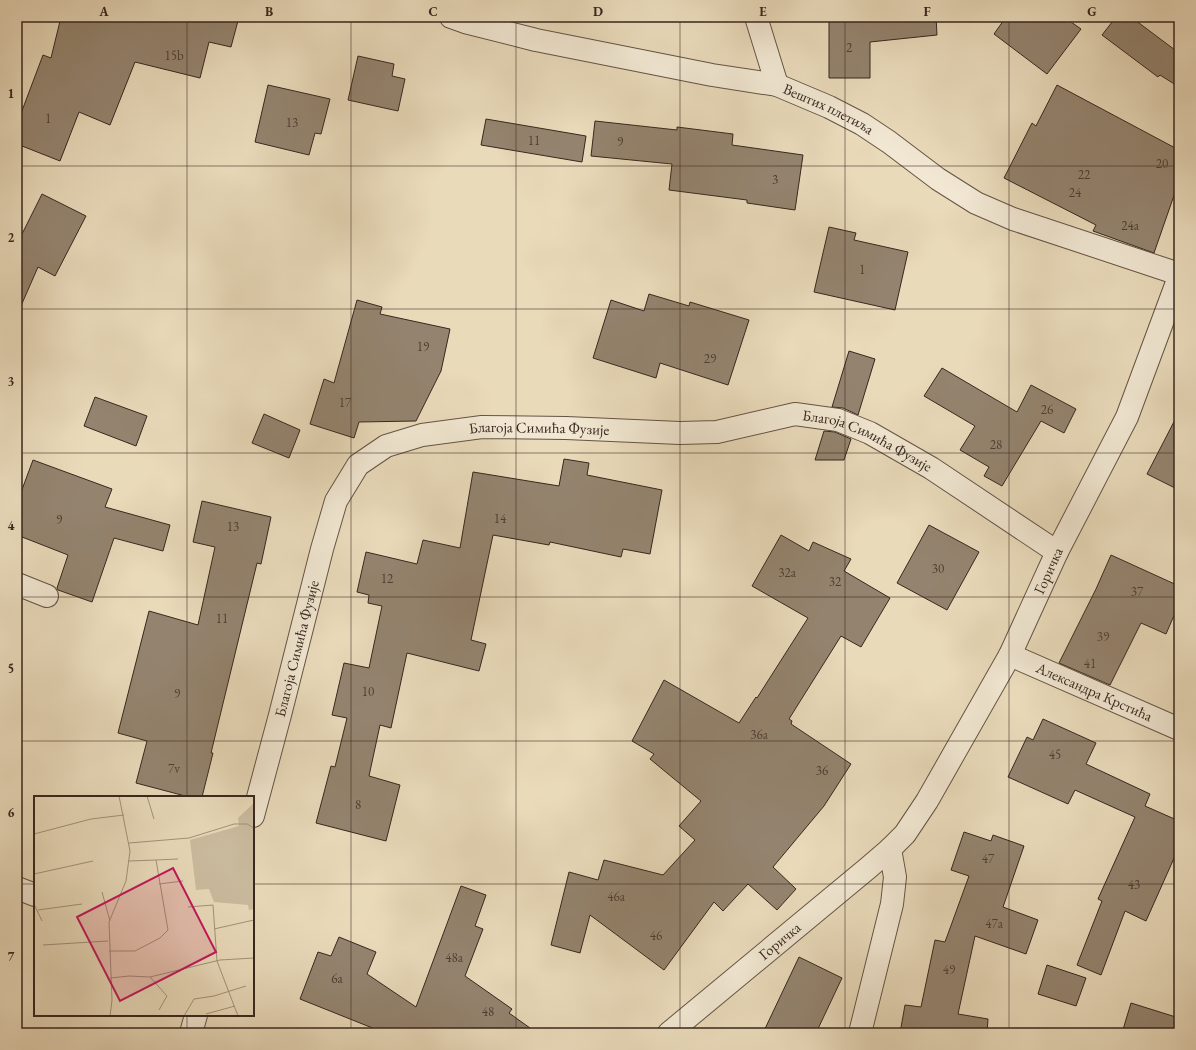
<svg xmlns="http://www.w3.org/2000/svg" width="1196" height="1050" font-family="'EB Garamond',serif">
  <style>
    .building { fill: #94846f; stroke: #37271e }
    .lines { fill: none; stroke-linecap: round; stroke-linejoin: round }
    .street-casing { stroke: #645445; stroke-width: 24 }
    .street { stroke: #f1e7d2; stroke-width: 22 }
    .grid { fill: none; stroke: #37271e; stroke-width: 1; stroke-opacity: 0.55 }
    .labels { text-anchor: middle; stroke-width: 3.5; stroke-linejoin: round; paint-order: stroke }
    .number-label { font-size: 13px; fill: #4e3e32 }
    .street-label { font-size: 15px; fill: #37271e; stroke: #f1e7d2 }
    .inset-road { fill: none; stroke: #a2927c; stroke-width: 1 }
    .view { fill: #c2185b; fill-opacity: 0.15; stroke: #c2185b; stroke-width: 2 }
    .inset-edge { fill: none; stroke: #37271e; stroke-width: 2 }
    .neatline { fill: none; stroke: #37271e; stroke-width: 1.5 }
    .grid-label { font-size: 13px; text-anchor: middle; font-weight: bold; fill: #37271e }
  </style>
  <rect width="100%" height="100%" fill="#e9daba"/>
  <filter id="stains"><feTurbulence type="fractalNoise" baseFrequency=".005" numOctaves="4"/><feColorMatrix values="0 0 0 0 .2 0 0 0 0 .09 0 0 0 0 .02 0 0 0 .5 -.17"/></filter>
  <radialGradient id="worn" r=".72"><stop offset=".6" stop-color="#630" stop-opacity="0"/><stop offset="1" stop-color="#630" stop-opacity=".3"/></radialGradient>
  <g class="building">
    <path d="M61,17H239L231,47L209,42L200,78L135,62L110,125L79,112L60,161L17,144V124L43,55L51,58Z"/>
    <path d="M829,17H936L937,35L870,42V78H829Z"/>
    <path d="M1006,17H1064L1081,29L1047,74L994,34Z"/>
    <path d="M1116,17H1131L1179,53V87L1160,75L1158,77L1102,35Z"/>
    <path d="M358,56L394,64L392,76L405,79L398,111L348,100Z"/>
    <path d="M268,85L330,99L321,134L315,133L309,155L255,142Z"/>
    <path d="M1057,85L1179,150V181L1154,253L1093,231L1096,225L1004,178L1032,123L1036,126Z"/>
    <path d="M486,119L586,136L582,162L481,145Z"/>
    <path d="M595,121L677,130V127L733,134L732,145L803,155L795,210L747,203V200L669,190L672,164L591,156Z"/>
    <path d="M42,194L86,216L55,276L38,267L17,315V244Z"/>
    <path d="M829,227L856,233L854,240L908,252L895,310L814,292Z"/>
    <path d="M649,294L689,306L690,302L749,320L728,385L660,363L656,378L593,358L611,300L644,311Z"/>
    <path d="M357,300L382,307L380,314L450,329L441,371L416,421L359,422L354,438L310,424L324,379L334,383Z"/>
    <path d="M849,351L875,359L858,415L843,408L832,407Z"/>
    <path d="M942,368L1017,412L1031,385L1076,409L1064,433L1041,421L1002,486L984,476L989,467L960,450L975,426L924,396Z"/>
    <path d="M95,397L147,416L136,446L84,426Z"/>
    <path d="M1179,412V490L1147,474Z"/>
    <path d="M264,414L300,430L289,458L252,443Z"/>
    <path d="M824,431L835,432L851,439L844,460H815Z"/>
    <path d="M564,459L589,463L587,475L662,490L650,554L623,549L621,557L550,542L549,545L493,535L471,640L486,644L479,671L407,653L391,728L380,725L369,776L400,785L386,841L316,823L331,766L335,767L347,718L332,715L344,663L369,668L382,606L368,603L369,595L357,592L366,552L417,564L423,540L460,548L473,472L559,486Z"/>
    <path d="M33,460L112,489L105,507L170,525L163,551L114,538L92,602L58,590L57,588L68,555L17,535V503Z"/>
    <path d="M202,501L271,517L261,564L257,563L211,753H213L202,797H189L136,783L147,741L118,733L149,611L198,625L215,547L193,542Z"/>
    <path d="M929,525L979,552L947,610L897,583Z"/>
    <path d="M781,535L809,551L813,542L851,559L844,571L890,598L861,647L841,636L789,719L792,721L791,724L851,764L824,806L773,867L796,889L777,910L748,884L723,911L714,902L664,970L590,915L580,953L551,945L569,872L598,880L604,860L663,875L695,840L679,826L701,801L650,759L654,754L632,741L664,680L739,723L756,697L757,698L808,618L752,586Z"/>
    <path d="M1111,555L1179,586V604L1166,634L1141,623L1110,685L1059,663L1096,589Z"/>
    <path d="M1043,719L1096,743L1086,764L1150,794L1145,806L1179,821V847L1146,921L1125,911L1101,975L1077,965L1102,901L1098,899L1135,817L1075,790L1068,804L1008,777L1027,737L1033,740Z"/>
    <path d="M964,832L991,841L993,835L1024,846L1003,907L1038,920L1026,954L975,936L958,1014L988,1019L987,1033H900L905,1005L921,1007L935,940L945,942L969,876L951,870Z"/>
    <path d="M461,886L486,895L475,926L483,929L465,976L512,1009L509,1013L537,1033H385L300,999L318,952L331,956L339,937L376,952L367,974L416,1007Z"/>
    <path d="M799,957L842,978L816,1033H763Z"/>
    <path d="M1047,965L1086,978L1076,1006L1038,994Z"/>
    <path d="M1131,1003L1179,1018V1033H1122Z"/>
  </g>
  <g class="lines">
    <defs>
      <g id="street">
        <path id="s1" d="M451,17L465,22L536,40L712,75L777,85L829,107L862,124L889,142L938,179L976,203L1013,219L1179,274"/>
        <path d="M756,17L777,85"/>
        <path d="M17,584L47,596"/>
        <path id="s2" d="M1010,655L1179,729"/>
        <path id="s3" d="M253,816L280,715L322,549L336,501L358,465L386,446L422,435L482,427L566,428L680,433L717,432L795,414L838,420L870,433L931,468L1057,552"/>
        <path d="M17,888L35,895"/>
        <path d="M191,1033L196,1015"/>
        <path id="s4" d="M669,1033L868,868L890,849L905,834L927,801L1010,655L1057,552L1127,417L1179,277"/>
        <path d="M860,1033L892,904L895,877L890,849"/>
      </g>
    </defs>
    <use href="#street" class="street-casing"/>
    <use href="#street" class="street"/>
  </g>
  <path class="grid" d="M187,17V797M351,17V1033M516,17V1033M680,17V1033M845,17V1033M1009,17V1033M17,166H1179M17,309H1179M17,453H1179M17,597H1179M17,741H1179M17,884H35M253,884H1179M187,1015V1033"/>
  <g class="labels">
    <g class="number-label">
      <text x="849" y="52">2</text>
      <text x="174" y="60">15b</text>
      <text x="48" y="123">1</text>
      <text x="292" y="127">13</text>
      <text x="534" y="145">11</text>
      <text x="620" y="146">9</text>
      <text x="1162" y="168">20</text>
      <text x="1084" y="179">22</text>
      <text x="775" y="184">3</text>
      <text x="1075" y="197">24</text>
      <text x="1130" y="230">24a</text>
      <text x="862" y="274">1</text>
      <text x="423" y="351">19</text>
      <text x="710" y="363">29</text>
      <text x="345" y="407">17</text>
      <text x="1047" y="414">26</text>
      <text x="996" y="449">28</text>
      <text x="500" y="523">14</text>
      <text x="59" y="524">9</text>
      <text x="233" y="531">13</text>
      <text x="938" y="573">30</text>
      <text x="787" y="577">32a</text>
      <text x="387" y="583">12</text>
      <text x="835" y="586">32</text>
      <text x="1137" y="596">37</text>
      <text x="222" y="623">11</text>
      <text x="1103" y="641">39</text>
      <text x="1090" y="668">41</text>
      <text x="368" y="696">10</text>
      <text x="177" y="698">9</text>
      <text x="759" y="739">36a</text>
      <text x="1055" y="759">45</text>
      <text x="174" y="773">7v</text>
      <text x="822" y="775">36</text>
      <text x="358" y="809">8</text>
      <text x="988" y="863">47</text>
      <text x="1134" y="889">43</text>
      <text x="616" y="901">46a</text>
      <text x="994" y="928">47a</text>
      <text x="656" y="940">46</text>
      <text x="454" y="962">48a</text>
      <text x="949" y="974">49</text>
      <text x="337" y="983">6a</text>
      <text x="488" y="1016">48</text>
    </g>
    <g class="street-label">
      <text dy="5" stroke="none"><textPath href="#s1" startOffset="390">Вештих плетиља</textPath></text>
      <text dy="5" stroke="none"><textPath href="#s3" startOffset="557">Благоја Симића Фузије</textPath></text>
      <text dy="5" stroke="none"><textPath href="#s3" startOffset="893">Благоја Симића Фузије</textPath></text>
      <text dy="5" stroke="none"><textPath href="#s4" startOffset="609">Горичка</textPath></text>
      <text dy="5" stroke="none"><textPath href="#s3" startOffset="173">Благоја Симића Фузије</textPath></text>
      <text dy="5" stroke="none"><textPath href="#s2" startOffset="92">Александра Крстића</textPath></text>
      <text dy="5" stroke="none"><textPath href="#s4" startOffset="144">Горичка</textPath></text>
    </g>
  </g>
  <g transform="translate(34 796)">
    <rect width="220" height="220" fill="#e9daba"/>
    <path d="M220,7V113L215,114L214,109L180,106L175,93L162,94L156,44L205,30L204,22Z" fill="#cbbc9f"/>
    <path class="inset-road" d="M113,0L120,23M0,38L57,23L90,19M95,47L155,42L200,28H213L220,32M122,64L144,63M0,78L59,65M125,88L149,85M68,96L76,125M0,108L8,125M154,111L179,109L183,165L204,220M4,114L48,108M180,133L220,124M9,149L74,145M75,155H101L126,142L134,134L122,64L95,65M116,181L133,200L125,214M76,182L95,180L116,181L186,164L220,162M172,218L201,210M76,220L78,204L75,126L92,85L96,55L85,0M150,220L160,203L180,200L212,190"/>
    <path class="view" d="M139,72L182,156L86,205L43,121Z"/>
    <rect width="220" height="220" class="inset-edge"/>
  </g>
  <rect width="1196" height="1050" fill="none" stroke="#e9daba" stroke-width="44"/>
  <rect x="22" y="22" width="1152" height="1006" class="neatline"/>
  <g class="grid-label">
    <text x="104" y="16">A</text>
    <text x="269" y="16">B</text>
    <text x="433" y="16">C</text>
    <text x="598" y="16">D</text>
    <text x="763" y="16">E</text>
    <text x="927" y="16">F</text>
    <text x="1092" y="16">G</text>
    <text x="11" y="98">1</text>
    <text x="11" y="242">2</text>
    <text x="11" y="386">3</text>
    <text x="11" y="530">4</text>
    <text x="11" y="673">5</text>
    <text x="11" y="817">6</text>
    <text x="11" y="961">7</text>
  </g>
  <rect width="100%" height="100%" filter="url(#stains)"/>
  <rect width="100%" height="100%" fill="url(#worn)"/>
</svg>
